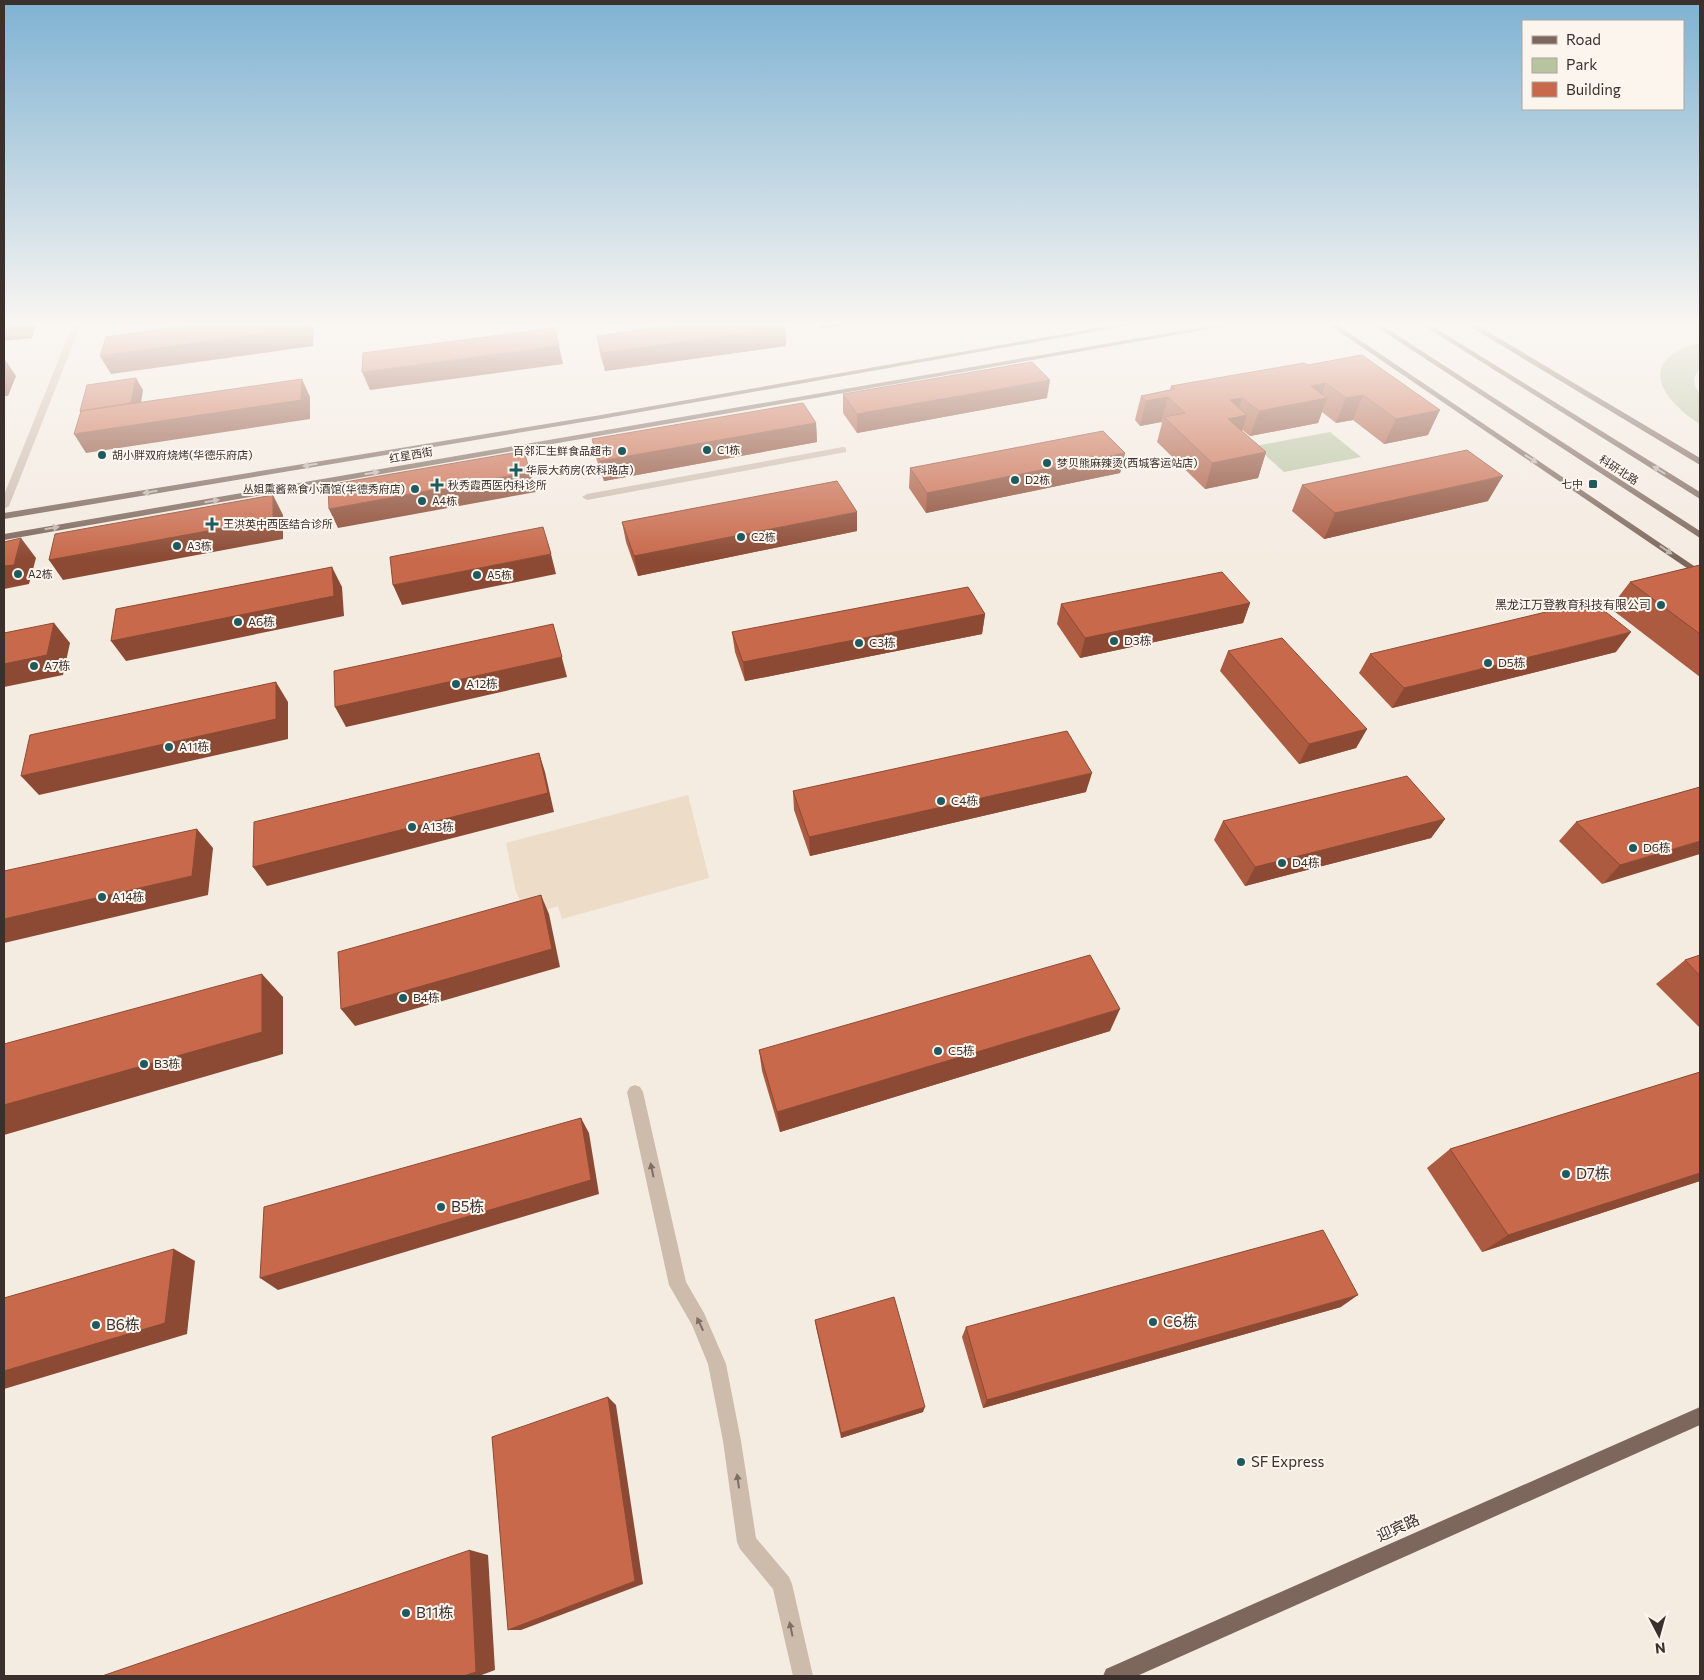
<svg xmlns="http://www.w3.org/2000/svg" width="1704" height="1680" font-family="Commissioner,'Noto Sans SC',sans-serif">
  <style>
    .green { fill: #b8c4a0 }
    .plaza { fill: #ecdcc8 }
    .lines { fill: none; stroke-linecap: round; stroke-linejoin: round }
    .minor { fill: #cdbbac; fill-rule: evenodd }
    .major { fill: #7d675c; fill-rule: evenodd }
    .wall { fill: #ac5a40 }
    .shaded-wall { fill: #8c4a34 }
    .building { fill: #c8694b; stroke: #8c4a34 }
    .oneway { fill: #c2b5ac }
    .oneway2 { fill: #7d6f65 }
    .poi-dot { fill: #1f5a5e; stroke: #fbf5ee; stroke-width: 2 }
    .labels { text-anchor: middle; stroke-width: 4; stroke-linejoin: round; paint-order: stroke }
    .far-poi-label { font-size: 11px; fill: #3b302b; stroke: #fbf5ee; text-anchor: start }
    .far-street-label { font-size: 11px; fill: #3b302b; stroke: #fbf5ee }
    .poi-label { font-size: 12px; fill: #3b302b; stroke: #fbf5ee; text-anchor: start }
    .near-poi-label { font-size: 15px; fill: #3b302b; stroke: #fbf5ee; text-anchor: start }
    .near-street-label { font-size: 15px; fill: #3b302b; stroke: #fbf5ee }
  </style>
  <rect width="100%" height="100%" fill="#f4ebe1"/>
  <g class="green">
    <path d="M1700,343V367L1694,378L1695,386L1700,395V424C1658,397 1637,359 1700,343Z"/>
    <path d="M1330,432L1361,457L1284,472L1255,446Z"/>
  </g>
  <path class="plaza" d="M688,795L709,878L562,919L558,906L539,912L525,909L516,892L506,843Z"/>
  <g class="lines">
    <g class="minor">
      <path d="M73,324H81L9,506L4,509V495Z"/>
      <path d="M843,447L846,448V452L587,500L582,497L587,494Z"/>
      <path d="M635,1085L640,1087L643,1092L686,1282L704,1313L726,1364L741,1441L756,1538L789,1577L792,1584L813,1676H793L773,1589L740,1549L737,1542L723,1441L708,1364L692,1325L669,1285L627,1092L630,1087Z"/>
    </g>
    <g class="major">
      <path d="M1120,324H1137L601,419L4,519V513L601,415Z"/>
      <path d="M1221,324H1238L4,540V534Z"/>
      <path d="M1328,324H1336L1700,570V577Z"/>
      <path d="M1372,324H1380L1700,531V538Z"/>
      <path d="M1421,324H1429L1700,492V499Z"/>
      <path d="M1466,324H1475L1700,458V465Z"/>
      <path d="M1700,1407V1425L1137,1676H1103L1106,1669Z"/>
    </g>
  </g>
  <g class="wall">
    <path d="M597,336L786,346L605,371L600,354Z"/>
    <path d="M1362,355L1428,435L1384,444L1353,420L1336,423L1322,412L1318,423L1250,436L1242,430V431L1266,452L1258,478L1205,489L1157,442L1162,423L1161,422L1140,426L1135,420L1141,396L1170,390L1171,386L1308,365Z"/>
    <path d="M843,394L1047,398L857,433L843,413Z"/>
    <path d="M816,423L817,442L604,481L596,458L592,439Z"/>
    <path d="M1125,453L1120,473L926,513L909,488L910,468Z"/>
    <path d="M1302,485L1488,501L1324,539L1292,511Z"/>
    <path d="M622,522L857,531L638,576L626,542Z"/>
    <path d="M1700,565V677L1610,608L1630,582Z"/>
    <path d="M1250,603L1243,623L1080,658L1057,624L1061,604Z"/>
    <path d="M985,614L982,634L745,681L735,652L732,632Z"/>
    <path d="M1228,651L1367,729L1356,748L1299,764L1220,671Z"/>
    <path d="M1616,652L1392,708L1359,673L1370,654Z"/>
    <path d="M1700,787L1602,884L1559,841L1576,822Z"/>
    <path d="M793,791L1086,792L810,856L794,810Z"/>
    <path d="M1445,819L1431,838L1245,886L1214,840L1223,821Z"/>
    <path d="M1700,955V1028L1656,984L1685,960Z"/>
    <path d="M1110,1031L780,1132L762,1071L759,1050Z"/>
    <path d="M1700,1072V1181L1482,1252L1427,1168L1450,1149Z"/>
    <path d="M1341,1307L983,1408L962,1337L966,1327Z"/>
    <path d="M815,1320L923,1412L841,1438L816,1327Z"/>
  </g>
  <g class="shaded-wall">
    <path d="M4,324H37L32,338L4,341Z"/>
    <path d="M306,324H312L314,328L313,346L111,374L100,356Z"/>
    <path d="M819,324H857L820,329Z"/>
    <path d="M786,328V346L605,371L602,353Z"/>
    <path d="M559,346L563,364L370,390L362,372Z"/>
    <path d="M4,358L16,376L8,396H4Z"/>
    <path d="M136,378L143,390L139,416L88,424L80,411Z"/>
    <path d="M302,379L310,397V419L86,453L74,434Z"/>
    <path d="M1050,380L1047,398L857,433V414Z"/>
    <path d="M1326,383L1319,400L1327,398L1318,423L1250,436L1259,411L1311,386Z"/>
    <path d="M1363,395L1353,420L1336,423L1346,398Z"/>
    <path d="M1168,397L1161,422L1140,426L1146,401Z"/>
    <path d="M1242,398L1236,417L1247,415L1239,440L1220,444L1230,400Z"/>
    <path d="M1440,410L1428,435L1384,444L1396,419Z"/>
    <path d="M816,423L817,442L604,481L600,461Z"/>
    <path d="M1266,452L1258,478L1205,489L1212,463Z"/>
    <path d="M1125,453L1120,473L926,513L927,493Z"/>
    <path d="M530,472L536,492L338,528L329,509Z"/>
    <path d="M1503,476L1488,501L1324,539L1335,513Z"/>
    <path d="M273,495L283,515V539L63,580L49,560Z"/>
    <path d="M857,512V531L638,576L634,556Z"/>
    <path d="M21,538L36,558L29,584L4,589V566Z"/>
    <path d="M551,554L556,574L402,605L393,585Z"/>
    <path d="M332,567L342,587L344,616L126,661L111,641Z"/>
    <path d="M1250,603L1243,623L1080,658L1085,638Z"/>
    <path d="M985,614L982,634L745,681L743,662Z"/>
    <path d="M54,623L70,643L63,675L4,687V664Z"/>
    <path d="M553,624L567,677L346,727L335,707Z"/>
    <path d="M1631,632L1616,652L1392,708L1404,688Z"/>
    <path d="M276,682L288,702V739L39,795L21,776Z"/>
    <path d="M1367,729L1356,748L1299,764L1309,744Z"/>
    <path d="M539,753L545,772L554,812L267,886L253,867Z"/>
    <path d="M1092,773L1086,792L810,856L809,837Z"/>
    <path d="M1445,819L1431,838L1245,886L1255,867Z"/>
    <path d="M197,829L213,848L208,895L4,943V919Z"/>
    <path d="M1700,841V854L1602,884L1620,865Z"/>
    <path d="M541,895L549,914L560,967L355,1026L341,1009Z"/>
    <path d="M262,974L283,997V1054L4,1135V1105Z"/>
    <path d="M1120,1009L1110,1031L780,1132L777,1112Z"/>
    <path d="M581,1118L589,1133L599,1194L278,1290L260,1278Z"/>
    <path d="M1700,1173V1181L1482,1252L1508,1235Z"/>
    <path d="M174,1249L195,1261L187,1334L4,1389V1371Z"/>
    <path d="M1358,1295L1341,1307L983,1408L987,1400Z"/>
    <path d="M608,1397L616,1405L643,1584L521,1630H508Z"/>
    <path d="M925,1407L923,1412L841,1438V1433Z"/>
    <path d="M470,1550L488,1555L495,1670L479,1676H464Z"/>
  </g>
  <g class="building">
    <path d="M199,324H306V328L100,356L106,337Z"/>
    <path d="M683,324H783L786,328L602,353L597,336Z"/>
    <path d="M555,328L559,346L362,372L363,353Z"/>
    <path d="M1362,355L1440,410L1396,419L1363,395L1346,398L1326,383L1311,386L1327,398L1259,411L1242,398L1230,400L1247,415L1228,419L1266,452L1212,463L1164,417L1185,413L1168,397L1146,401L1141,396L1175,389L1171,386L1304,363L1308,365Z"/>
    <path d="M1032,362L1050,380L857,414L843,394Z"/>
    <path d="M136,378L131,403L80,411L87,385Z"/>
    <path d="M302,379L301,400L74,434L81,411Z"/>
    <path d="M803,403L816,423L600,461L592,439Z"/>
    <path d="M1103,431L1125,453L927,493L910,468Z"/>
    <path d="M1467,450L1503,476L1335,513L1302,485Z"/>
    <path d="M524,451L530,472L329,509L328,485Z"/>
    <path d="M837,481L857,512L634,556L622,522Z"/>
    <path d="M273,495V519L49,560L55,534Z"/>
    <path d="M543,527L551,554L393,585L390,557Z"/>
    <path d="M21,538L14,565L4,566V542Z"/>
    <path d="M1700,565V634L1630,582Z"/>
    <path d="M332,567L334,596L111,641L116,609Z"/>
    <path d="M1222,572L1250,603L1085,638L1061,604Z"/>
    <path d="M968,587L985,614L743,662L732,632Z"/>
    <path d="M1592,601L1631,632L1404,688L1370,654Z"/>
    <path d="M54,623L47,655L4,664V633Z"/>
    <path d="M553,624L562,657L335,707L334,671Z"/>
    <path d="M1282,638L1367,729L1309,744L1228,651Z"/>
    <path d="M276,682V719L21,776L30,735Z"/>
    <path d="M1067,731L1092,773L809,837L793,791Z"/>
    <path d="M539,753L548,793L253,867L254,822Z"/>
    <path d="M1407,776L1445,819L1255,867L1223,821Z"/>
    <path d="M1700,787V841L1620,865L1576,822Z"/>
    <path d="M197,829L192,876L4,919V871Z"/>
    <path d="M541,895L552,949L341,1009L338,952Z"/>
    <path d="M1090,955L1120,1009L777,1112L759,1050Z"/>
    <path d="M1700,955V976L1685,960Z"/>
    <path d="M262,974V1032L4,1105V1044Z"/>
    <path d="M1700,1072V1173L1508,1235L1450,1149Z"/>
    <path d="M581,1118L591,1180L260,1278L264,1207Z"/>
    <path d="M1323,1230L1358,1295L987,1400L966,1327Z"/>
    <path d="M174,1249L165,1323L4,1371V1298Z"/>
    <path d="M894,1297L925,1407L841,1433L815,1320Z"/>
    <path d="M608,1397L635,1581L508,1630L492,1437Z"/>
    <path d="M470,1550L476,1672L464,1676H102Z"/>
  </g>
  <defs><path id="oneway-solid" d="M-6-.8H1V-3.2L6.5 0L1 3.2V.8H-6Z" transform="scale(1.25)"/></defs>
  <g class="oneway">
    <use href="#oneway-solid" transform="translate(1531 459) rotate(34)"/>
    <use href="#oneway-solid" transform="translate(310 465) rotate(171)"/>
    <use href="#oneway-solid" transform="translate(1659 470) rotate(-148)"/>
    <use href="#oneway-solid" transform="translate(372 473) rotate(-10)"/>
    <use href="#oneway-solid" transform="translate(150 492) rotate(171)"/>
    <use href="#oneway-solid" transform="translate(212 501) rotate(-10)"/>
    <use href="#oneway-solid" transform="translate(52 528) rotate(-10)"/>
    <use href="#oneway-solid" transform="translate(1666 550) rotate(34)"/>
  </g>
  <g class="oneway2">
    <use href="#oneway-solid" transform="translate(652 1170) rotate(-102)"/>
    <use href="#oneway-solid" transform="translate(700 1324) rotate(-115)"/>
    <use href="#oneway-solid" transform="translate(738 1481) rotate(-98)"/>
    <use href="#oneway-solid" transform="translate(791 1629) rotate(-102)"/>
  </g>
  <linearGradient id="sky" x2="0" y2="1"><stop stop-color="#7eb2d2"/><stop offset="0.58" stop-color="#faf6f2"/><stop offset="1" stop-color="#faf6f2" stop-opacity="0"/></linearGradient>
  <rect width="1704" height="559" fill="url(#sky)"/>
  <g class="poi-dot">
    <circle cx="707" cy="450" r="5"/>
    <circle cx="622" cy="451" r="5"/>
    <circle cx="102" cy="455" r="5"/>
    <circle cx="1047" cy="463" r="5"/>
    <path d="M513.5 462.5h5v5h5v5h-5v5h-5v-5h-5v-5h5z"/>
    <circle cx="1015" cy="480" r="5"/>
    <rect x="1588" y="479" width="10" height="10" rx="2.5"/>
    <path d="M434.5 477.5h5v5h5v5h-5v5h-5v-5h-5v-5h5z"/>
    <circle cx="415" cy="489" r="5"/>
    <circle cx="422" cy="501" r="5"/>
    <path d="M209.5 516.5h5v5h5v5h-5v5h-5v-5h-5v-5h5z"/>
    <circle cx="741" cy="537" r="5"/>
    <circle cx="177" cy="546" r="5"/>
    <circle cx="18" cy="574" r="5"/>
    <circle cx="477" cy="575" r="5"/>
    <circle cx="1661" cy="605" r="5"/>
    <circle cx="238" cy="622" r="5"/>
    <circle cx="1114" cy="641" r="5"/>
    <circle cx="859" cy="643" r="5"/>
    <circle cx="1488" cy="663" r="5"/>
    <circle cx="34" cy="666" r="5"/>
    <circle cx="456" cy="684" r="5"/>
    <circle cx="169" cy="747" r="5"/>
    <circle cx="941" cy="801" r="5"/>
    <circle cx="412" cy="827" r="5"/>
    <circle cx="1633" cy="848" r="5"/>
    <circle cx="1282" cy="863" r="5"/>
    <circle cx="102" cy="897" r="5"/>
    <circle cx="403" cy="998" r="5"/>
    <circle cx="938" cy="1051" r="5"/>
    <circle cx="144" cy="1064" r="5"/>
    <circle cx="1566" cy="1174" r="5"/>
    <circle cx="441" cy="1207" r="5"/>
    <circle cx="1153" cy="1322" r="5"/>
    <circle cx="96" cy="1325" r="5"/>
    <circle cx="1241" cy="1462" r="5"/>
    <circle cx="406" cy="1613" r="5"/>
  </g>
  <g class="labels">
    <g class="far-poi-label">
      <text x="717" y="454">C1栋</text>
      <text x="612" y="455" text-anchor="end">百邻汇生鲜食品超市</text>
      <text x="112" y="459">胡小胖双府烧烤(华德乐府店)</text>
      <text x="1057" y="467">梦贝熊麻辣烫(西城客运站店)</text>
      <text x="526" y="474">华辰大药房(农科路店)</text>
      <text x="1025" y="484">D2栋</text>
      <text x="1583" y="488" text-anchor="end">七中</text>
      <text x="448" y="489">秋秀霞西医内科诊所</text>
      <text x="405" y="493" text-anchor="end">丛姐熏酱熟食小酒馆(华德秀府店)</text>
      <text x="432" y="505">A4栋</text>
      <text x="223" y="528">王洪英中西医结合诊所</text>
      <text x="751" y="541">C2栋</text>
      <text x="187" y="550">A3栋</text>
      <text x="28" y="578">A2栋</text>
      <text x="487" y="579">A5栋</text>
    </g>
    <g class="far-street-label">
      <text transform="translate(411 455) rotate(-10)" y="4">红星西街</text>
      <text transform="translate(1619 470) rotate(33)" y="4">科研北路</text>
    </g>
    <g class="poi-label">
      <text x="1651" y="609" text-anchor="end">黑龙江万登教育科技有限公司</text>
      <text x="248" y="626">A6栋</text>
      <text x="1124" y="645">D3栋</text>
      <text x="869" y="647">C3栋</text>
      <text x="1498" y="667">D5栋</text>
      <text x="44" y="670">A7栋</text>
      <text x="466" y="688">A12栋</text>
      <text x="179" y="751">A11栋</text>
      <text x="951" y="805">C4栋</text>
      <text x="422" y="831">A13栋</text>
      <text x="1643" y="852">D6栋</text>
      <text x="1292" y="867">D4栋</text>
      <text x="112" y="901">A14栋</text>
      <text x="413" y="1002">B4栋</text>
      <text x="948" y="1055">C5栋</text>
      <text x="154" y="1068">B3栋</text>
    </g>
    <g class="near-poi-label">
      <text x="1576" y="1179">D7栋</text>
      <text x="451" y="1212">B5栋</text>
      <text x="1163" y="1327">C6栋</text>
      <text x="106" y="1330">B6栋</text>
      <text x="1251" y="1467">SF Express</text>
      <text x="416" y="1618">B11栋</text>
    </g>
    <g class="near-street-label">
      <text transform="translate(1398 1528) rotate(-24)" y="5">迎宾路</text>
    </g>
  </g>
  <rect width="1704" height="1680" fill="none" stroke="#3b302b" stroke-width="10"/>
  <rect x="1522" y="20" width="162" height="90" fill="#fbf5ee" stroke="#aea6a0"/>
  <rect x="1532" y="36" width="25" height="8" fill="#7d675c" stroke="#aea6a0"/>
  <text x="1566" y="45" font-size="15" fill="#3b302b">Road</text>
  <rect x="1532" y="58" width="25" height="15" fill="#b8c4a0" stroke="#aea6a0"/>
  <text x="1566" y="70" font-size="15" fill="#3b302b">Park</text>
  <rect x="1532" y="82" width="25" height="15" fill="#c8694b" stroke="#aea6a0"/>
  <text x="1566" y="95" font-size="15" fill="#3b302b">Building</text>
  <g transform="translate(1659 1635) rotate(174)" stroke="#fbf5ee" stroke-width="4" paint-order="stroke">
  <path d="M0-4L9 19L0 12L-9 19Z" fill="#3b302b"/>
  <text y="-8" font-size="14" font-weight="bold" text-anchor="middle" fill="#3b302b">N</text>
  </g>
</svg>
